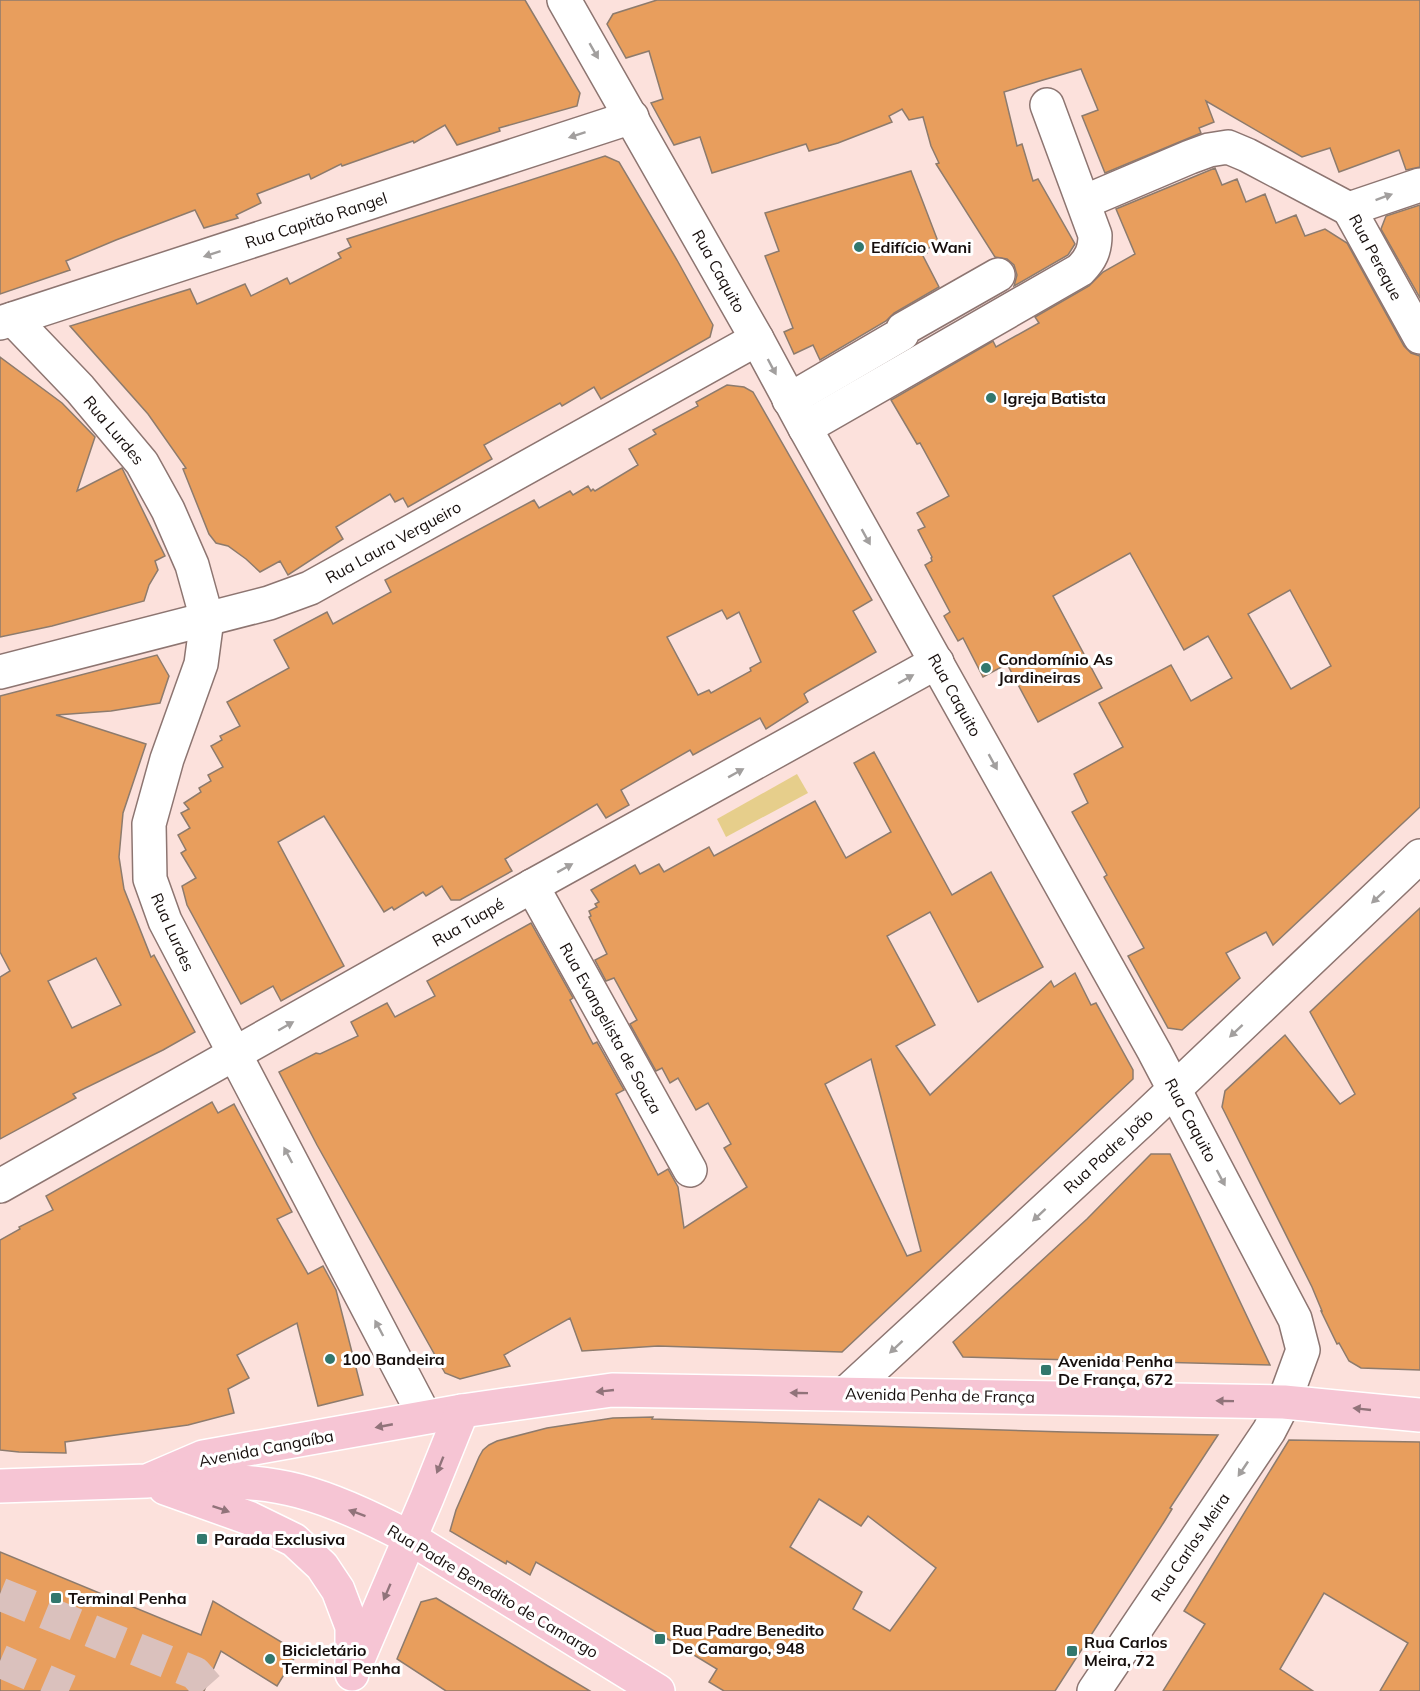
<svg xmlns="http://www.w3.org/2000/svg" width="1420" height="1691" font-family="Mulish,sans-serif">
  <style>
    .green { fill: #e6ce8b }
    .building { fill: #e89e5d; stroke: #8d7b6d; stroke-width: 1.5; fill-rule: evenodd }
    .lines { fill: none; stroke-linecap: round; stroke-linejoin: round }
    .minor-tunnel { stroke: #dac1bd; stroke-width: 33; stroke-dasharray: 33 16; stroke-linecap: butt }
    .minor-casing { stroke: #8d7571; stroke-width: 36 }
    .major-casing { stroke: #fff; stroke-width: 36 }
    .minor { stroke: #fff; stroke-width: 33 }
    .major { stroke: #f6c5d4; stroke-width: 33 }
    .oneway { fill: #a29f9e }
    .oneway2 { fill: #91737a }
    .poi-dot { fill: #32776d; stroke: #fff; stroke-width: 2 }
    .labels { text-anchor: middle; stroke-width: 6; stroke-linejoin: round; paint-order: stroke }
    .street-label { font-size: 16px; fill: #160e0c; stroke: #fff }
    .poi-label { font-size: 16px; font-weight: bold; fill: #160e0c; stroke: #fff; text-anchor: start }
  </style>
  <rect width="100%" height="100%" fill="#fce1dc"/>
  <path class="green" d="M797,774L808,793L726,837L717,819Z"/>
  <g class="building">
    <path d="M0,0H525L580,93L577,106L499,128L500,131L457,145L445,125L414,143L413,141L342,166L341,164L311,179L309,174L257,194L261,203L236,215L238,218L204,228L195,210L116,240L66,261L70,270L0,294Z"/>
    <path d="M657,0H1420V167L1406,170L1399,150L1339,172L1330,148L1302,157L1206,101L1214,122L1199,128L1201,133L1105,173L1082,116L1098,110L1081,69L1043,80L1004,92L1017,146L1022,144L1033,181L1038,179L1075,244L1068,255L1014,286L1017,275L1014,265L1007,259L995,257L936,164L939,163L931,146L923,117L909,120L902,109L889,116L892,122L838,143L809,151L806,144L712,173L700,137L674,145L651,103L663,99L649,51L626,58L607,24L613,14Z"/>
    <path d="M605,156L619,162L677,260L713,325L710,337L601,399L594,387L562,406L560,403L484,445L492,459L408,507L403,498L395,502L390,494L336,527L343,539L288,575L280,561L260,572L246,559L228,546L216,543L209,534L183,469L186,468L148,414L70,326L190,289L197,304L245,284L251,296L287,278L290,284L341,258L338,253L351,247L347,239Z"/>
    <path d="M1215,168L1222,185L1237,179L1246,202L1265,194L1276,223L1296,215L1305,236L1325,229L1347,243L1404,346L1411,353L1420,356V807L1273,945L1266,932L1226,953L1240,978L1182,1030L1168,1028L1128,956L1144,948L1104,877L1107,875L1072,812L1088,803L1074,774L1123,747L1099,703L1171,665L1191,701L1232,678L1208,636L1184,650L1130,553L1053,596L1102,688L1038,722L1007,664L983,677L963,638L958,641L944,616L950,612L925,565L932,561L931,558L932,557L918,530L925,527L917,513L949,496L920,443L917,444L891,400L993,341L996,347L1039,323L1035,317L1089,286L1103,272L1135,254L1116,209ZM1290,590L1331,666L1291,689L1248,614Z"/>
    <path d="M911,171L939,244L926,249L927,253L922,254L939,287L894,313L886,321L820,360L813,345L794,354L784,332L793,328L765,256L779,251L765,213Z"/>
    <path d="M1420,205V298L1381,229L1386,216Z"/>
    <path d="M0,357L62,403L95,437L77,491L122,468L165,556L155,561L158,570L149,585L144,601L52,626L0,637Z"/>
    <path d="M727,385L744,387L753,392L872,600L853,611L876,652L808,691L804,694L808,702L766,729L760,718L693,755L690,750L621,790L629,805L606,818L597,804L505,859L512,871L460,900H451L442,886L426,896L423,892L394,910L392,907L384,912L324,816L278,842L344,966L281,1001L273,986L241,1004L187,905L182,886L196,878L181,853L186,850L178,835L190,828L181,813L189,809L184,803L201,792L199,788L211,781L208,775L223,767L211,746L222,740L220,736L240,726L227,702L289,668L274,640L327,612L333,624L391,592L385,580L534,500L539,508L570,491L573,495L588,486L591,491L593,489L595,491L638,465L629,449L656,434L653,430L698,406L696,402ZM722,610L727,619L739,612L761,662L750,668L751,671L711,693L709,690L698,695L667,637Z"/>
    <path d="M157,655L169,676L160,703L111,711L56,715L146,744L123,813L119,857L124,889L151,957L154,955L195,1032L163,1050L73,1094L76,1098L0,1139V977L10,971L0,952V696ZM96,958L121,1005L72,1028L48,981Z"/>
    <path d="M874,752L952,895L991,872L1043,967L978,1002L930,912L887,936L935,1025L896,1046L930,1095L1051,981L1054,987L1075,973L1091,1005L1096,1003L1133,1070V1079L842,1352L658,1346L582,1351L570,1318L504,1355L510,1366L460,1379L445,1373L317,1145L279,1072L316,1053L320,1054L358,1036L351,1022L387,1003L395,1017L435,996L427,981L531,923L573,998L570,1000L593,1044L597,1042L624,1090L616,1094L658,1175L668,1169L678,1187L684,1228L747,1187L724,1148L731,1144L708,1103L696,1110L678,1078L670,1083L662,1068L656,1071L630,1024L637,1020L614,978L606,981L595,960L607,954L589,917L591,916L589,911L597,907L595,904L599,902L591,890L635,865L640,874L659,864L664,872L709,847L714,856L815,801L846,858L891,832L854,763ZM871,1059L921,1251L907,1256L825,1084Z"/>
    <path d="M1420,908V1370L1361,1368L1349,1361L1339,1343L1337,1344L1321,1311H1322L1312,1287L1222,1107L1225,1091L1285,1035L1340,1104L1355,1094L1310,1012Z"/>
    <path d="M212,1102L218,1113L234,1104L292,1212L277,1219L308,1274L323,1266L336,1290L363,1395L318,1406L297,1323L237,1355L249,1378L228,1389L234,1413L188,1425L65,1442L66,1453L19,1452L0,1450V1240L20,1229L19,1227L53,1210L46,1196Z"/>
    <path d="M1151,1154H1170L1270,1365L963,1357L953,1342L1087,1219Z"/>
    <path d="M653,1417L652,1419L1065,1432L1218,1435L1170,1508L1172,1509L1164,1522L1055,1691H724L709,1682L717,1669L661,1635L536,1562L530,1575L507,1561L506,1564L450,1531L456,1510L479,1457L483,1450L489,1445L497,1441L547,1428L613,1418ZM819,1499L861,1526L868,1516L936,1568L890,1631L853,1609L862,1592L790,1547Z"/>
    <path d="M1289,1440L1420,1442V1691H1380L1408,1643L1324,1593L1280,1669L1313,1691H1163L1205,1624L1184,1611Z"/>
    <path d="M0,1552L201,1635L213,1601L298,1652L277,1686L221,1651L204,1691H0Z"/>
    <path d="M436,1598L548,1666L590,1691H446L397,1659L421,1602Z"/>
  </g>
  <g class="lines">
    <g class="minor-tunnel">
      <path d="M0,1594L195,1673L211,1691"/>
      <path d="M0,1661L69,1691"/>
    </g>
    <defs>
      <g id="minor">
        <path d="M564,0L757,339L805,428L1154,1051L1295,1319L1303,1350L1284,1402L1269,1431L1094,1691"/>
        <path d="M1084,202L1190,157L1209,150L1228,147L1247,155L1349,209"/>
        <path d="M1349,209L1420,337"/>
        <path d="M1349,209L1420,185"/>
        <path d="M13,319L80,389L142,463L168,510L192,565L207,619L201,664L167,759L149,824L150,879L165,921L425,1417"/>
        <path d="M0,323L632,117"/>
        <path d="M789,400L902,334L903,329L998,275"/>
        <path d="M805,428L1080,270C1091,259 1095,250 1095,235L1047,105"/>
        <path d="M0,672L269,603L310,588L757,339"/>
        <path d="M532,886L690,1170"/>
        <path d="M0,1186L532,886L937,662"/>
        <path d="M846,1393L1142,1120L1420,856"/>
      </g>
      <g id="major">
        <path d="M161,1481C207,1481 254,1479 299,1491C337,1501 376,1520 410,1538L658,1691"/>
        <path d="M0,1486L147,1481L203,1457L462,1411L612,1390L1284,1402L1420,1415"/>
        <path d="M165,1488L249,1518L294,1540L322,1566L338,1590L352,1627V1674"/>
        <path d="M356,1664L427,1498L462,1411"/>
      </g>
    </defs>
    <use href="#minor" class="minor-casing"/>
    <use href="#major" class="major-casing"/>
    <use href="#minor" class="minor"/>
    <use href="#major" class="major"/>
  </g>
  <defs><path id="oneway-solid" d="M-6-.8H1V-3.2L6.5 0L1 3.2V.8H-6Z" transform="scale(1.5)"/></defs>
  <g class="oneway">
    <use href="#oneway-solid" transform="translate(594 51) rotate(60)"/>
    <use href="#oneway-solid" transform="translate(577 135) rotate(162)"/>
    <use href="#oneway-solid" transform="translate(1384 197) rotate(-20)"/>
    <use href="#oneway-solid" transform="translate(212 254) rotate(162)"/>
    <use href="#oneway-solid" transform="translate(772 367) rotate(62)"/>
    <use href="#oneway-solid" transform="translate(866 537) rotate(61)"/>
    <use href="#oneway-solid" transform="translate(906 679) rotate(-29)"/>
    <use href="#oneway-solid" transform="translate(993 762) rotate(61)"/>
    <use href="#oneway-solid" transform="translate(736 773) rotate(-29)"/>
    <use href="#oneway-solid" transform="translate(565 868) rotate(-29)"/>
    <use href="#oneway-solid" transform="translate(1378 897) rotate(137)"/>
    <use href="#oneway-solid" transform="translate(286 1026) rotate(-30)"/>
    <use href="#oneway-solid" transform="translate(1236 1031) rotate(137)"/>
    <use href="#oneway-solid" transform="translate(288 1155) rotate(-118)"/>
    <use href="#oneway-solid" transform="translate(1221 1178) rotate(62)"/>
    <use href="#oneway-solid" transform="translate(1039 1215) rotate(137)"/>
    <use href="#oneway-solid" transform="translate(379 1328) rotate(-118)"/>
    <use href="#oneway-solid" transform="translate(896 1347) rotate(137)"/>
    <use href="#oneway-solid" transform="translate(1243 1469) rotate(124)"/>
  </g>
  <g class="oneway2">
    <use href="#oneway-solid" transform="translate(605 1391) rotate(174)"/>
    <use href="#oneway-solid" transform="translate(799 1393) rotate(-179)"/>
    <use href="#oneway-solid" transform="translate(1225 1401) rotate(-179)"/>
    <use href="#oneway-solid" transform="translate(1362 1409) rotate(-174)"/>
    <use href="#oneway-solid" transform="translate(384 1426) rotate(169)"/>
    <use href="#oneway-solid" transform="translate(440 1465) rotate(112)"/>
    <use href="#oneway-solid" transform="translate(221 1509) rotate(19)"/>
    <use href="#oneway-solid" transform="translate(357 1513) rotate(-160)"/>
    <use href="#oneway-solid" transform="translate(387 1592) rotate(113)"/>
  </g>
  <g class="poi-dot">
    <circle cx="859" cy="247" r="6"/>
    <circle cx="991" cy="398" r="6"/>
    <circle cx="986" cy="668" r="6"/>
    <circle cx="330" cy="1359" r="6"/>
    <rect x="1040" y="1364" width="12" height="12" rx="3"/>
    <rect x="196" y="1533" width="12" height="12" rx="3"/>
    <rect x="50" y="1592" width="12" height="12" rx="3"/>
    <rect x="654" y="1633" width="12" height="12" rx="3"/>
    <rect x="1066" y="1645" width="12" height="12" rx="3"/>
    <circle cx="270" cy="1659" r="6"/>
  </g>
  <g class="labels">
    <g class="street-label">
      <text transform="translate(316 220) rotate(-18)" y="6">Rua Capitão Rangel</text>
      <text transform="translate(1376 257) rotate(62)" y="6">Rua Pereque</text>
      <text transform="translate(719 271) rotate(61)" y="6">Rua Caquito</text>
      <text transform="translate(114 430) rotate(50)" y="6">Rua Lurdes</text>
      <text transform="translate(393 542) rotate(-29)" y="6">Rua Laura Vergueiro</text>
      <text transform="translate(955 695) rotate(61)" y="6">Rua Caquito</text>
      <text transform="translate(468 922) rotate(-30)" y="6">Rua Tuapé</text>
      <text transform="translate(173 932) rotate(66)" y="6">Rua Lurdes</text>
      <text transform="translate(611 1028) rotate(61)" y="6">Rua Evangelista de Souza</text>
      <text transform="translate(1191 1120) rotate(62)" y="6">Rua Caquito</text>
      <text transform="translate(1108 1151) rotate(-43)" y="6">Rua Padre João</text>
      <text transform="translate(940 1395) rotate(1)" y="6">Avenida Penha de França</text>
      <text transform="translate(266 1448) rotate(-11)" y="6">Avenida Cangaíba</text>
      <text transform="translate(1190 1547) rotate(-56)" y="6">Rua Carlos Meira</text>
      <text transform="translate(493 1591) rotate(31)" y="6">Rua Padre Benedito de Camargo</text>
    </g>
    <g class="poi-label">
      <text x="871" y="253">Edifício Wani</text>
      <text x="1003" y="404">Igreja Batista</text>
      <text x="998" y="665">Condomínio As<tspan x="998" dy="18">Jardineiras</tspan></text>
      <text x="342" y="1365">100 Bandeira</text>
      <text x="1058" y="1367">Avenida Penha<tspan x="1058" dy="18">De França, 672</tspan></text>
      <text x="214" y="1545">Parada Exclusiva</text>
      <text x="68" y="1604">Terminal Penha</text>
      <text x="672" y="1636">Rua Padre Benedito<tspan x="672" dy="18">De Camargo, 948</tspan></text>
      <text x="1084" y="1648">Rua Carlos<tspan x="1084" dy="18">Meira, 72</tspan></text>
      <text x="282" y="1656">Bicicletário<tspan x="282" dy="18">Terminal Penha</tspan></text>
    </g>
  </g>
</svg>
